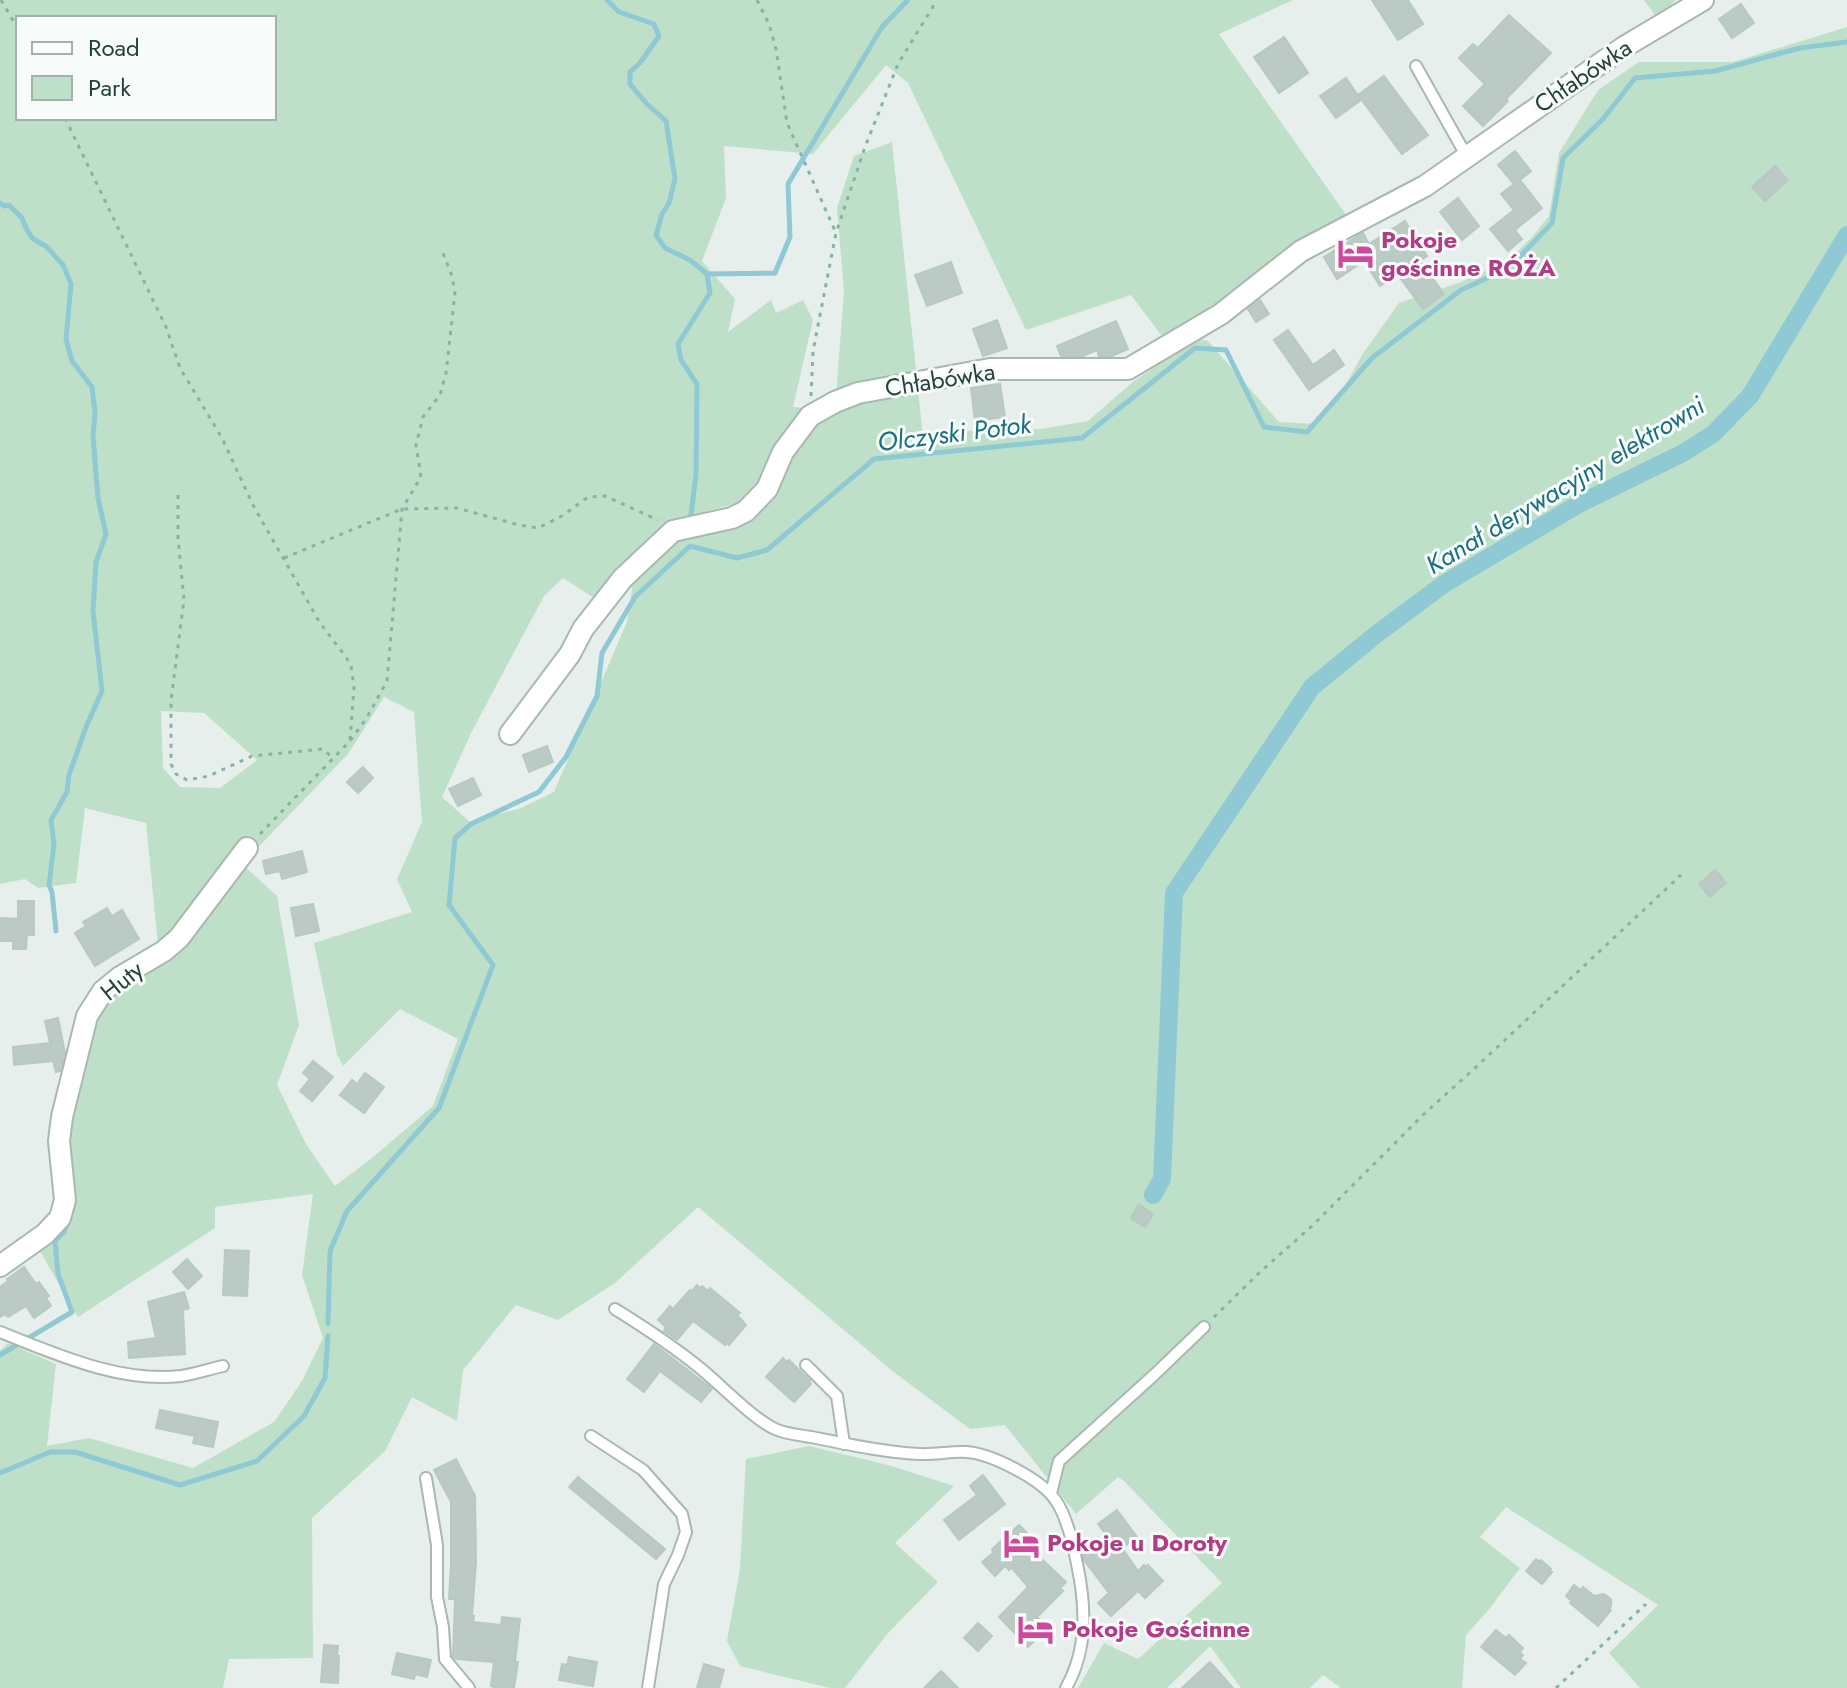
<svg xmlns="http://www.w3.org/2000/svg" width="1847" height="1688" font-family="Jost,sans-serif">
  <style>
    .green { fill: #bfe0c8; fill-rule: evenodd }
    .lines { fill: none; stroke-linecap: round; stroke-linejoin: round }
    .stream { stroke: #8ec9d4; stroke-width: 5 }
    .canal { stroke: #8ec9d4; stroke-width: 18 }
    .building { fill: #bbcac4; stroke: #b8c9c2; stroke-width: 2 }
    .lane-casing { stroke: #a8b8b2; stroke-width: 14 }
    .street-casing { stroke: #a8b8b2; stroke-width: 24 }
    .path { stroke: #86b3a5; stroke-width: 3; stroke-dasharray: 4 6; stroke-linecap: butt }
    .lane { stroke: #fff; stroke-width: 10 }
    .street { stroke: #fff; stroke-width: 20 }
    .labels { text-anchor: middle; stroke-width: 6; stroke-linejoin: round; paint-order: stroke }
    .street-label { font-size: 24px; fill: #24423a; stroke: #f7fbf9 }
    .hotel-label { font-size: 24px; font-weight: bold; fill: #b23c85; stroke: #f7fbf9; text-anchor: start }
    .water-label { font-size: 26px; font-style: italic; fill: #1c6f80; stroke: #f7fbf9 }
  </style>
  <rect width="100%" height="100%" fill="#e6efeb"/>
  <g class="green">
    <path d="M0,0H1293L1219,34L1349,219L1225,308L1165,340L1131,295L1026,330L908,83L886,65L813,154L724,146L726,198L702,261L735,299L728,332L771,300L776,313L803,300L813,320L793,407L835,409L844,290L837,208L854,156L892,142L923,437L965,431L1041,429L1088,421L1134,381L1198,338L1208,341L1279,422L1316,424L1340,395L1362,355L1399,303L1461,282L1508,261L1532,237L1549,216L1559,153L1598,90L1639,62H1733L1847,27V1688H1640L1609,1653L1658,1605L1506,1507L1480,1537L1520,1568L1490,1608L1466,1635L1462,1688H1341L1323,1675L1310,1688H1241L1210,1646L1167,1688H1078L1104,1643L1138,1659L1222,1583L1124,1481L1118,1477L1076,1514L1005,1425L970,1429L895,1373L698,1207L615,1283L558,1320L516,1305L463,1370L457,1421L412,1397L385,1451L312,1518L313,1658L229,1659L223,1688H0V1351L8,1343L56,1364L47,1446L89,1438L193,1468L274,1422L302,1381L323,1338L302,1275L313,1194L215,1207V1228L78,1317L37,1246L62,1218L63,1139L97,1007L158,945L146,823L85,808L76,883L38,888L25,879L0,884ZM18,18H274V118H18ZM741,503L729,528L673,543L634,576L627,622L554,792L521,808L470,822L442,797L471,733L544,596L563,578L594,598C617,574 644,540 674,524C695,513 718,508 741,503ZM384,697L414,712L422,822L397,879L412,912L314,943L337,1054L343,1066L400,1009L458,1039L433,1106L372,1158L335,1186L306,1144L277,1085L299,1025L277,896L242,864L348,754ZM161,711L204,713L257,760L220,788L180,787L163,768Z"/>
    <path d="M1644,0H1676L1657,18Z"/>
    <path d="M809,1446L888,1465L954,1486L895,1543L938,1582L889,1632L845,1688H830L740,1666L727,1641L740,1569L746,1459Z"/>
  </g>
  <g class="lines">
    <g class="stream">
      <path d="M607,0L619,12L654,24L659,36L640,63L630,72V84L647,104L666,121L675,179L669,203L662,214L656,235L665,248L690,260L707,274L710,293L678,344L681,360L697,384L696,474L691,515"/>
      <path d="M0,203L4,206L9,205L22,218L26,228L32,238L47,247L63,265L71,284L66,339L72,361L92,387L95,413L93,436L98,498L106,534L96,562L93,611L102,691L86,727L69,775L67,792L51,820L54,844L49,885L52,892L56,931"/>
      <path d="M707,274L775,273L790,237L788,184L882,27L907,1"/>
      <path d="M328,1324L330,1251L347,1211L439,1108L493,965L449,905L455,838L471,824L539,792L566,757L597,696L602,653L635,597L690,546L737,558L767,550L874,459L1082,438L1195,348L1226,350L1264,427L1307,432L1372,358L1461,290L1509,268L1552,223L1563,158L1603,119L1635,78L1715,71L1800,48L1847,42"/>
      <path d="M0,1355L72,1312L58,1274L55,1241L64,1232L69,1219"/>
      <path d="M0,1473L50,1452H75L180,1485L257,1461L304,1416L325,1378L328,1336"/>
    </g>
    <path class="canal" d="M1153,1195L1162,1179L1174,893L1312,687L1378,633L1444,584L1579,504L1683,453L1713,434L1750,396L1847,235"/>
  </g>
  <g class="building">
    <path d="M1372,0H1408L1423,24L1398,40Z"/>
    <path d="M1741,4L1754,23L1732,38L1719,19Z"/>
    <path d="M1509,15L1551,53L1506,99L1508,101L1483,126L1463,106L1485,84L1459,58L1473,44L1478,48Z"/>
    <path d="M1284,37L1308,73L1279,93L1254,57Z"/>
    <path d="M1384,76L1428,135L1402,154L1358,95Z"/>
    <path d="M1346,78L1361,100L1336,118L1320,96Z"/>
    <path d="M1515,151L1531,171L1520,180L1542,208L1515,230L1522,239L1508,251L1490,229L1514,210L1501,194L1514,184L1498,165Z"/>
    <path d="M1775,166L1788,180L1765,201L1752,187Z"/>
    <path d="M1458,198L1479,226L1462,240L1440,212Z"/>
    <path d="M1405,221L1427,256L1420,261L1444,294L1423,309L1398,275L1380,286L1364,261L1337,279L1324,257L1363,233L1369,244Z"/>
    <path d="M951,262L962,293L927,306L915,275Z"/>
    <path d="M1260,300L1269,314L1256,322L1248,309Z"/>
    <path d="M997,320L1007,348L983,356L973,329Z"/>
    <path d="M1116,321L1128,349L1112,356H1099L1097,350L1083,356H1061L1057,346Z"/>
    <path d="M1288,330L1313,365L1334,350L1344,365L1309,390L1274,340Z"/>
    <path d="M1000,384L1005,417L975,421L971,388Z"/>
    <path d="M547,746L553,762L529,772L523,755Z"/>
    <path d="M363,767L373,778L358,793L347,782Z"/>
    <path d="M473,778L481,795L458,806L449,789Z"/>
    <path d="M302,851L307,872L282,879L280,871L266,874L263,861Z"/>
    <path d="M1715,870L1726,883L1710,897L1699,884Z"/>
    <path d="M18,901H34V935H27L26,949H13V941H0V918L18,919Z"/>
    <path d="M313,904L319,931L296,936L291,908Z"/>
    <path d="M107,908L112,916L122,910L139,939L95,966L75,933L86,926L83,922Z"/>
    <path d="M58,1018L65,1053L60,1071L56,1072L53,1061L14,1065L13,1047L50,1043L45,1021Z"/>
    <path d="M313,1061L333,1077L312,1101L300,1091L310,1079L303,1073Z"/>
    <path d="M365,1073L384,1087L364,1113L340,1095L352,1080L357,1084Z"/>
    <path d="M1139,1204L1153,1214L1145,1227L1131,1218Z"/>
    <path d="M225,1250L249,1251L247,1296L223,1295Z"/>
    <path d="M187,1259L202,1276L188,1289L173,1272Z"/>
    <path d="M24,1267L36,1284L39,1282L49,1296L46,1298L51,1306L34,1318L26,1306L8,1317L5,1314L0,1317V1287L8,1281L7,1279Z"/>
    <path d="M697,1285L700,1288L702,1286L708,1291L710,1288L740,1313L737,1315L746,1325L729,1345L727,1343L725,1345L693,1321L677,1340L664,1331L666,1327L658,1320L670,1306L673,1309L690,1290L692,1291Z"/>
    <path d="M184,1292L189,1308L183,1310L185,1354L129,1358L128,1342L156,1338L148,1302Z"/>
    <path d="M654,1344L712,1389L701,1402L660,1371L644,1392L627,1379Z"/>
    <path d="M783,1358L787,1362L789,1360L810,1381L809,1382L811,1384L794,1402L766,1377Z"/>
    <path d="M160,1410L218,1422L213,1447L193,1443L195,1436L156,1428Z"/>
    <path d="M456,1459L475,1496L476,1562L472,1616H474L473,1622L501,1625L502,1617L520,1619L515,1662H518L514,1688H493V1686H491L494,1662L456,1659L453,1656L455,1599H449L451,1565V1502L434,1470Z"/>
    <path d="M983,1475L1005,1504L959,1540L944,1520L977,1495L970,1486Z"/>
    <path d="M578,1477L665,1549L656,1559L569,1487Z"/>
    <path d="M1117,1510L1137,1537L1122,1548L1138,1571L1144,1565L1146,1567L1148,1565L1163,1581L1145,1598L1138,1591L1111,1616L1098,1603L1109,1593L1084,1560L1083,1554L1107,1536L1098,1524Z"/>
    <path d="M1019,1525L1038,1544L1032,1550L1066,1582L1060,1588L1063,1591L1037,1617L1048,1627L1028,1647L999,1617L1028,1587L1012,1568L1009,1570L1005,1566L995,1576L982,1562L993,1553L992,1549Z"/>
    <path d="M1536,1559L1540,1562L1541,1560L1551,1569L1550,1571L1552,1572L1542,1584L1526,1571Z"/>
    <path d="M1574,1585L1581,1590L1583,1587L1594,1596L1604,1594L1611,1599V1606L1609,1608L1611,1610L1598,1626L1570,1603L1572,1601L1566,1596Z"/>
    <path d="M978,1623L992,1636L978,1651L964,1638Z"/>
    <path d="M1496,1630L1506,1638L1509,1635L1523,1648L1520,1652L1523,1655L1520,1659L1526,1663L1515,1675L1481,1647Z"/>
    <path d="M324,1645L338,1646L337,1656H339L338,1683L321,1682Z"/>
    <path d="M397,1653L431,1660L427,1677L415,1674L414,1679L392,1674Z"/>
    <path d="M569,1657L597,1662L593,1686L559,1680L562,1664L567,1665Z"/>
    <path d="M1210,1662L1233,1688H1182Z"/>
    <path d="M704,1664L724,1670L719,1688H697Z"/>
    <path d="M941,1671L958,1688H924Z"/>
  </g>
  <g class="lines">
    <defs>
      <g id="lane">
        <path d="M1416,66L1467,157"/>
        <path d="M615,1309C644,1327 673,1346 700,1368C721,1385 752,1418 775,1429C786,1434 799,1435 811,1437C846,1444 883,1452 919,1454C935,1455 951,1451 967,1452C992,1454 1043,1480 1056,1501C1066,1515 1074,1546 1077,1564C1086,1606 1088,1649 1066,1688"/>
        <path d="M0,1332C56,1354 119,1383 181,1376C195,1374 209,1369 223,1366"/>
        <path d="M806,1365L837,1396L844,1444"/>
        <path d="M591,1436L643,1470L682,1514L686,1532L678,1555L664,1584L648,1688"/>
        <path d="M426,1478L437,1545V1597L443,1627L445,1659L469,1688"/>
        <path d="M1051,1493L1059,1461L1154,1375L1204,1327"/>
      </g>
      <g id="street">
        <path d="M510,734L570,654L583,629L623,578L673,531L732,518L746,511L767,489L783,452L810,416L835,402L858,393L990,369H1128L1221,314L1301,251L1425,186L1624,47L1703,0"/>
        <path d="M0,1266L45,1234L60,1218L65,1200L59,1141L62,1117L87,1016L103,991L120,977L164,951L179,938L247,848"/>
      </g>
    </defs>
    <use href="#lane" class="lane-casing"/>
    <use href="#street" class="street-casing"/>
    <g class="path">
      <path d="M1,0L18,29"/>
      <path d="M757,0L769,24L776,49L787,123L836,233"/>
      <path d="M65,118L166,327L180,368L222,438L253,505L320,623L346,657L351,666L354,687L350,741"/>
      <path d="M811,396L813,351L836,233L865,147L898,64L937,0"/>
      <path d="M178,495V538L184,600L171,700V764L176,774L187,780L209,776L252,756L323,749L333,758"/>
      <path d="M284,558L402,509L457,508L519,525L538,528L562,516L588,497L605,496L658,520"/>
      <path d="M260,834L350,741L366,719L387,681L402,509L421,477L416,445L423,417L440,395L446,373L455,293L452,276L443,253"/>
      <path d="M1214,1317L1259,1273L1312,1226L1425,1113L1474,1069L1681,875"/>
      <path d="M1556,1688L1646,1604"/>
    </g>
    <use href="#lane" class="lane"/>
    <use href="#street" class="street"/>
  </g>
  <defs>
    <symbol id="hotel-bare" viewBox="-9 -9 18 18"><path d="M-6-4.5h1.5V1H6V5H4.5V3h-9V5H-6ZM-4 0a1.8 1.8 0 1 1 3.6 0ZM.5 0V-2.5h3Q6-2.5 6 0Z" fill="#d1479c" stroke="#f7fbf9" stroke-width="2.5" paint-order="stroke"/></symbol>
  </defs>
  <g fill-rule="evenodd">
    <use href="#hotel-bare" x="1330" y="228" width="51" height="51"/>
    <use href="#hotel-bare" x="996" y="1518" width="51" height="51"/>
    <use href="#hotel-bare" x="1010" y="1604" width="51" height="51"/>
  </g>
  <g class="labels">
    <g class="street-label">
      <text transform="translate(1583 76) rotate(-34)" y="8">Chłabówka</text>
      <text transform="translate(940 380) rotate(-9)" y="8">Chłabówka</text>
      <text transform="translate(122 981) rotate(-39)" y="8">Huty</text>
    </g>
    <g class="hotel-label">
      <text x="1381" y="248">Pokoje<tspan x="1381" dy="28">gościnne RÓŻA</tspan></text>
      <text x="1047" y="1551">Pokoje u Doroty</text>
      <text x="1062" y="1637">Pokoje Gościnne</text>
    </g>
    <g class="water-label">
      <text transform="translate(954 433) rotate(-7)" y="9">Olczyski Potok</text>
      <text transform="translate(1565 485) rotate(-31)" y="9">Kanał derywacyjny elektrowni</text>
    </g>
  </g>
  <rect x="16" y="16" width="260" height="104" fill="#f7fbf9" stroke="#a3b1ad" stroke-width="2"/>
  <rect x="32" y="42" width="40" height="12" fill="#ffffff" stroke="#a3b1ad" stroke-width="2"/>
  <text x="88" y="56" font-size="24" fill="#24423a">Road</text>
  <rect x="32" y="76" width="40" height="24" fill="#bfe0c8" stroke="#a3b1ad" stroke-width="2"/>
  <text x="88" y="96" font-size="24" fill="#24423a">Park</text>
</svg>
